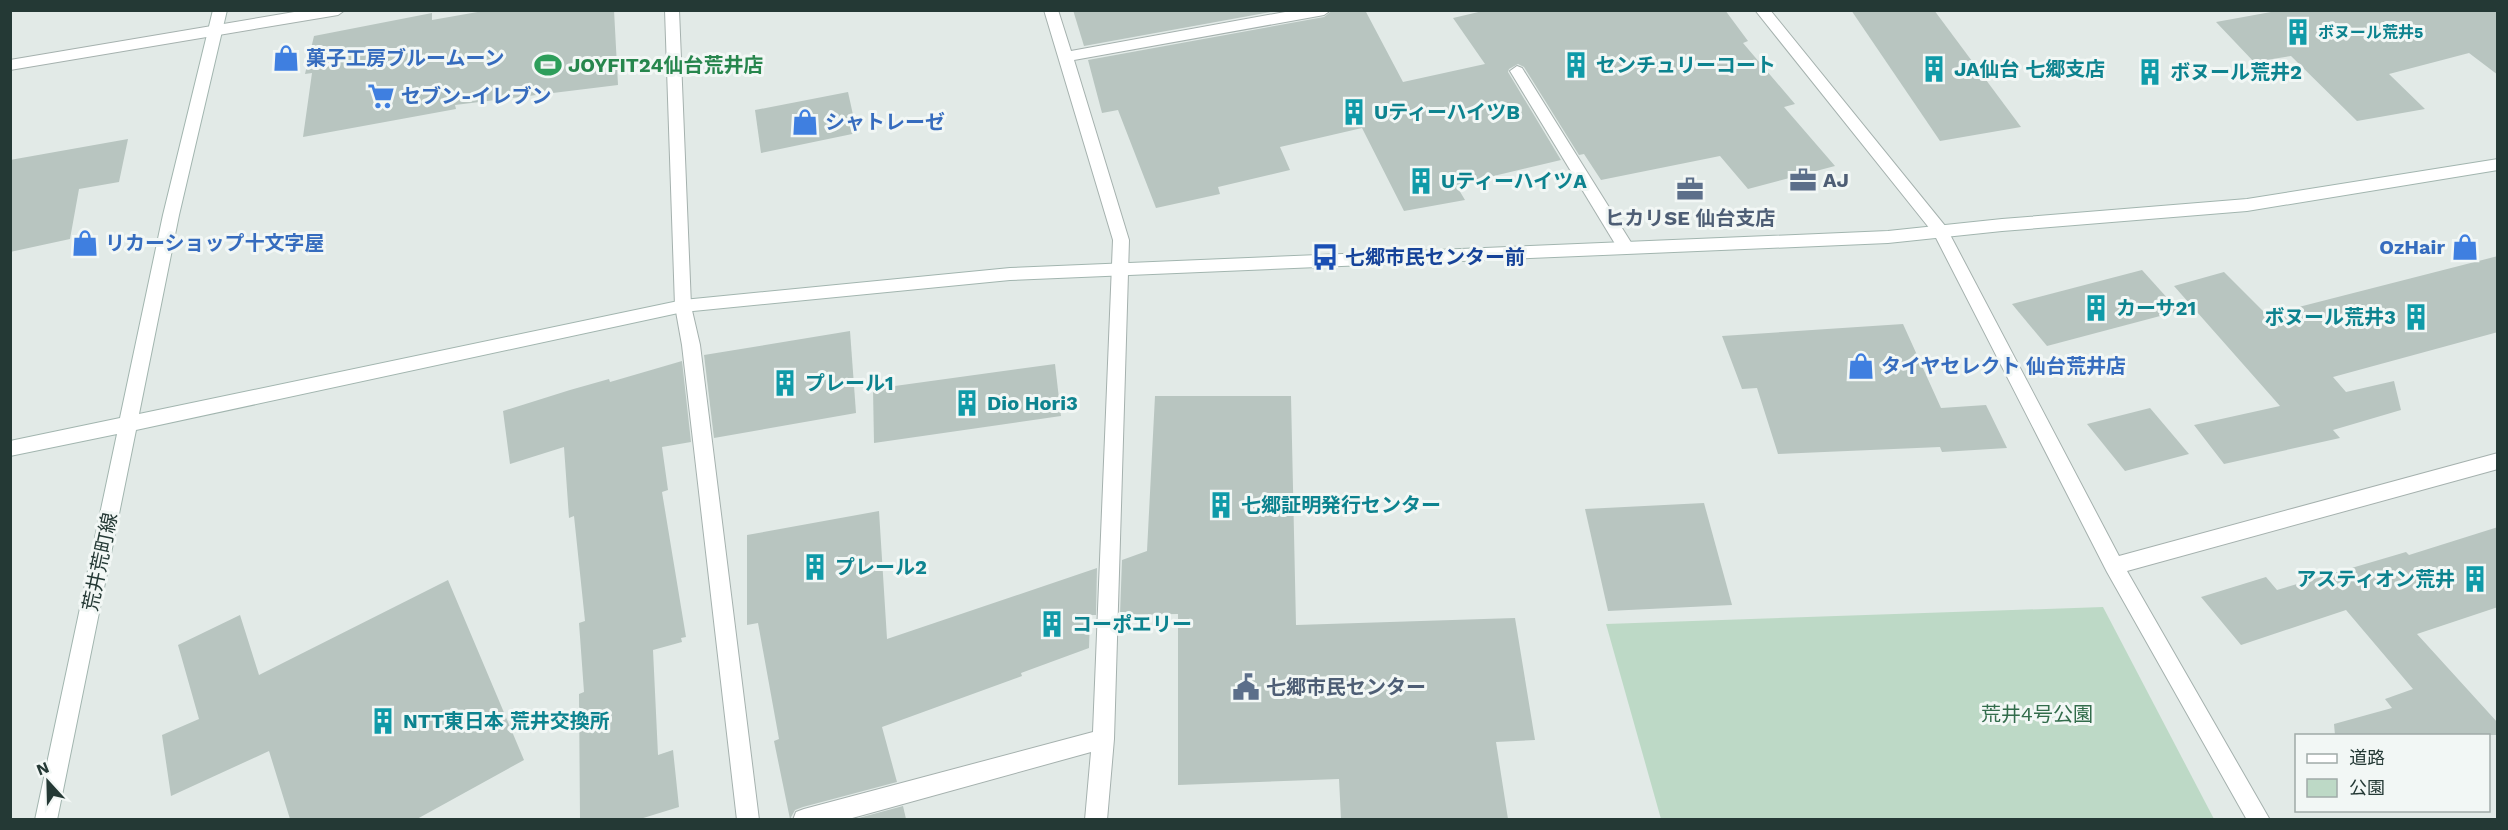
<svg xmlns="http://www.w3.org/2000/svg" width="2508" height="830" font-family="'Work Sans','Noto Sans JP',sans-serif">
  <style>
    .green { fill: #bdd9c6 }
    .building { fill: #b8c5c0 }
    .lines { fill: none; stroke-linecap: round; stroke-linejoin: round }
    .lane-casing { stroke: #a5b1ae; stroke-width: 2 }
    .street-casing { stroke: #a5b1ae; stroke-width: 2 }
    .secondary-casing { stroke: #a2b5af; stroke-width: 2 }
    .lane { fill: #fff; fill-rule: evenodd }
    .street { fill: #fff; fill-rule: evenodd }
    .secondary { fill: #fff; fill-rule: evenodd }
    .labels { text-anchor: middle; stroke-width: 6; stroke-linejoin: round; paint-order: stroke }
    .far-culture-label { font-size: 16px; font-weight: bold; fill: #0d838f; stroke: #f2f7f5; text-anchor: start }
    .shop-label { font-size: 20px; font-weight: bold; fill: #366cbe; stroke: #f2f7f5; text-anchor: start }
    .leisure-label { font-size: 20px; font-weight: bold; fill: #27864d; stroke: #f2f7f5; text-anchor: start }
    .culture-label { font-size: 20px; font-weight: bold; fill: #0d838f; stroke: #f2f7f5; text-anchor: start }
    .service-label { font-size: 20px; font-weight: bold; fill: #4e5e75; stroke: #f2f7f5; text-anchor: start }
    .transit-label { font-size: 20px; font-weight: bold; fill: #164399; stroke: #f2f7f5; text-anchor: start }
    .street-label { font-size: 20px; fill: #243935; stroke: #f2f7f5 }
    .park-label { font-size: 20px; fill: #326c4b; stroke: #f2f7f5 }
  </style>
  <rect width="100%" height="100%" fill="#e2eae7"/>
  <path class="green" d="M2103,607L2214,819H1661L1606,624Z"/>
  <g class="building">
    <path d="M489,10H614L618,85L455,105L456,109L303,137L312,73L305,74L314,36L432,13V20Z"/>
    <path d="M1073,10H1281L1084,46Z"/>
    <path d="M1333,10H1365L1403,82L1485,64L1453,18L1487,10H1725L1748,41L1743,43L1795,104L1784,107L1835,166L1748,189L1720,156L1601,180L1584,154L1579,155L1524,67L1518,64L1509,69L1508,72L1561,160L1456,185L1465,200L1404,211L1362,128L1280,147L1290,170L1218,187L1220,194L1156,208L1118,110L1102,113L1088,60L1324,17Z"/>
    <path d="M1851,10H1934L2021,127L1940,141Z"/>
    <path d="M2282,10H2498V75L2469,53L2389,74L2425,109L2357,121L2291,56L2254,62L2216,22Z"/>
    <path d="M848,92L857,133L761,153L755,110Z"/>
    <path d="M128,139L119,182L79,189L70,239L10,252V160Z"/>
    <path d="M2498,256V332L2333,377L2346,392L2394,381L2401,410L2333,430L2340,438L2224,464L2194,425L2280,406L2174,286L2224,272L2267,315Z"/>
    <path d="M2142,270L2179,311L2047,346L2012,304Z"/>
    <path d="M1903,324L1941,408L1986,405L2007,448L1942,452L1940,447L1778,454L1757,388L1742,389L1722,336Z"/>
    <path d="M850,331L856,413L714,438L704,355Z"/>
    <path d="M682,361L691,442L662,447L668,490L662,492L686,637L681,638L682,642L653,650L658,755L673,750L679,807L640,819H580L579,694L584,692L579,623L585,621L574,516L569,518L564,447L510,464L503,411L570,390L609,379L610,382Z"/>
    <path d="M1055,364L1061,416L874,443L873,389Z"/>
    <path d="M1155,396H1291L1296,625L1515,618L1535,740L1496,742L1508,819H1341L1339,779L1178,785V614L1120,615L1122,560L1147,551Z"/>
    <path d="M2150,408L2189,454L2125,471L2087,424Z"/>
    <path d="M1704,503L1732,605L1608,611L1585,509Z"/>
    <path d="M879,511L887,639L1097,568L1096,615H1090L1089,648L1021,673L1022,676L882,727L897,782L803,807L795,810L790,819L774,741L779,739L758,623L747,625V535Z"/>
    <path d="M2498,527V607L2417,634L2498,723V735H2335L2334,724L2392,708L2385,699L2413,689L2346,610L2241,645L2201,597L2266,577L2277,590L2406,552L2409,555Z"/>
    <path d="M448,580L524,760L417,819H290L269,751L171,796L162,735L199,719L178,645L240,615L259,675Z"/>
    <path d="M903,806L906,819H855Z"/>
  </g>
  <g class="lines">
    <defs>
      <path id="lane" d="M1517,66L1522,68L1632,244L1634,248L1632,252H1620L1510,71Z"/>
      <g id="street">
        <path d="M306,10H345L338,15L10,70V60Z"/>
        <path d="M665,10H679L691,306L700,345L759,820H737L682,345L675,306Z"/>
        <path d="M1044,10H1058L1071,51L1296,10H1331L1324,15L1074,60L1129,240L1114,739L1107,820H1085L1091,752L845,820H793L796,812L804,809L1093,732L1113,240Z"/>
        <path d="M1755,10H1770L1946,227L2119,556L2498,453V469L2127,571L2270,820H2247L2107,572L1934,234Z"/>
      </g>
      <path id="secondary" d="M213,10H227L179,215L139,414L683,300L1010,268L1888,231L2002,219L2247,199L2498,159V170L2247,211L2002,231L1888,243L1010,280L683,312L136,430L57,820H35L117,434L10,456V441L120,418L163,215Z"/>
    </defs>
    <use href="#lane" class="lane-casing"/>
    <use href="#street" class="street-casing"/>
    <use href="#secondary" class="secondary-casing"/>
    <use href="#lane" class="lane"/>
    <use href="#street" class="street"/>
    <use href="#secondary" class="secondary"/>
  </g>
  <defs>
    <symbol id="building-bare" viewBox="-9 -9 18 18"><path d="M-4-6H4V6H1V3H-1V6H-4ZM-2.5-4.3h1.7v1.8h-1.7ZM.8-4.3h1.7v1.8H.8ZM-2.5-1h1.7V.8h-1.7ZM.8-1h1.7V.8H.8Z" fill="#0f9aa8" stroke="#f2f7f5" stroke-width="2.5" paint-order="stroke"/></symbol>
    <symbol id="shop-bare" viewBox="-9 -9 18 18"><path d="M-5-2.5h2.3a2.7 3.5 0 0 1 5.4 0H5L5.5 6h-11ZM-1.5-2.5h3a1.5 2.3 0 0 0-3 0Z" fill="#3f7fe0" stroke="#f2f7f5" stroke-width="2.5" paint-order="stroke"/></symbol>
    <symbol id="stadium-bare" viewBox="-9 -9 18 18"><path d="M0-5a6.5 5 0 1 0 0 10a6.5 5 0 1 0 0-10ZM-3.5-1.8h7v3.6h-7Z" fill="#2e9e5b" stroke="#f2f7f5" stroke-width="2.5" paint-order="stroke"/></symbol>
    <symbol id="supermarket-bare" viewBox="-9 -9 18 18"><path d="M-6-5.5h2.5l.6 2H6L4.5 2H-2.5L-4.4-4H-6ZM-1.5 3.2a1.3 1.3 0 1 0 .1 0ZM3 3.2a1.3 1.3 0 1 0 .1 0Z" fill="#3f7fe0" stroke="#f2f7f5" stroke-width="2.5" paint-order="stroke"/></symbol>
    <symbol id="office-bare" viewBox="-9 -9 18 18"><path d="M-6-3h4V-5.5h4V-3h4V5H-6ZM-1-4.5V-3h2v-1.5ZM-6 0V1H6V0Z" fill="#5c6f8a" stroke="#f2f7f5" stroke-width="2.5" paint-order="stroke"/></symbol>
    <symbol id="bus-bare" viewBox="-9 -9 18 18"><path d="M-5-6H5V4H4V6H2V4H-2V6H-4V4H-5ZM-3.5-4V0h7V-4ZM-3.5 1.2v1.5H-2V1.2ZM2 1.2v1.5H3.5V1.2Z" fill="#1a4fb4" stroke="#f2f7f5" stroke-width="2.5" paint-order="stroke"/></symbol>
    <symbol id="civic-bare" viewBox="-9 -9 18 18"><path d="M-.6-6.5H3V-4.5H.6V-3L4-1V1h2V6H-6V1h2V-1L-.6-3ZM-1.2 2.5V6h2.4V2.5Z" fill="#5c6f8a" stroke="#f2f7f5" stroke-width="2.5" paint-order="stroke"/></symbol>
  </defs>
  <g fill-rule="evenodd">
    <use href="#building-bare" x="2279" y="13" width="38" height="38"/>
    <use href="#shop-bare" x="267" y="39" width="38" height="38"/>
    <use href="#stadium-bare" x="529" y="46" width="38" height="38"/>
    <use href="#building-bare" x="1557" y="46" width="38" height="38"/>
    <use href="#building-bare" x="1915" y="50" width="38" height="38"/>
    <use href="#building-bare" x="2131" y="53" width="38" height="38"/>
    <use href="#supermarket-bare" x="362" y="77" width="38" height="38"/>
    <use href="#building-bare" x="1335" y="93" width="38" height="38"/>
    <use href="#shop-bare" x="786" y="103" width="38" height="38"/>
    <use href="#office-bare" x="1784" y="161" width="38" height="38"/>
    <use href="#building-bare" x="1402" y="162" width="38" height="38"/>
    <use href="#office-bare" x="1671" y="170" width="38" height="38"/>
    <use href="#shop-bare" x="66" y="224" width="38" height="38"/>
    <use href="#shop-bare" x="2446" y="228" width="38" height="38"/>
    <use href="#bus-bare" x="1306" y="238" width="38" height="38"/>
    <use href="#building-bare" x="2077" y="289" width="38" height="38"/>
    <use href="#building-bare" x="2397" y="298" width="38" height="38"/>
    <use href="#shop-bare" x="1842" y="347" width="38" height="38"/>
    <use href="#building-bare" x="766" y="364" width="38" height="38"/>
    <use href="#building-bare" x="948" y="384" width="38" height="38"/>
    <use href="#building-bare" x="1202" y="486" width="38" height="38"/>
    <use href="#building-bare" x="796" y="548" width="38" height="38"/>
    <use href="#building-bare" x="2456" y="560" width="38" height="38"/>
    <use href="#building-bare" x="1033" y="605" width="38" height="38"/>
    <use href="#civic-bare" x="1227" y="668" width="38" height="38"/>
    <use href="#building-bare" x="364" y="702" width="38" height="38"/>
  </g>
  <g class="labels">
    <g class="far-culture-label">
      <text x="2318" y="38">ボヌール荒井5</text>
    </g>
    <g class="shop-label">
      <text x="306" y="65">菓子工房ブルームーン</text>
      <text x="401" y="103">セブン-イレブン</text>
      <text x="825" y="129">シャトレーゼ</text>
      <text x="105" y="250">リカーショップ十文字屋</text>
      <text x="2445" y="254" text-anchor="end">OzHair</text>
      <text x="1881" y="373">タイヤセレクト 仙台荒井店</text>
    </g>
    <g class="leisure-label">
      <text x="568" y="72">JOYFIT24仙台荒井店</text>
    </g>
    <g class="culture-label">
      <text x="1596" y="72">センチュリーコート</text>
      <text x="1954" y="76">JA仙台 七郷支店</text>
      <text x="2170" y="79">ボヌール荒井2</text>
      <text x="1374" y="119">UティーハイツB</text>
      <text x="1441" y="188">UティーハイツA</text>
      <text x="2116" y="315">カーサ21</text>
      <text x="2396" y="324" text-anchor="end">ボヌール荒井3</text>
      <text x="805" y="390">プレール1</text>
      <text x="987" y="410">Dio Hori3</text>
      <text x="1241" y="512">七郷証明発行センター</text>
      <text x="835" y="574">プレール2</text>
      <text x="2455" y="586" text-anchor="end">アスティオン荒井</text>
      <text x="1072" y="631">コーポエリー</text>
      <text x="403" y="728">NTT東日本 荒井交換所</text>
    </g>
    <g class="service-label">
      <text x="1823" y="187">AJ</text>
      <text x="1690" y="225" text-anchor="middle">ヒカリSE 仙台支店</text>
      <text x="1266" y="694">七郷市民センター</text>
    </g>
    <g class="transit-label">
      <text x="1345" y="264">七郷市民センター前</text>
    </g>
    <g class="street-label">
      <text transform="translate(100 562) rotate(-78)" y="7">荒井荒町線</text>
    </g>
    <g class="park-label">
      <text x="2037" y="721">荒井4号公園</text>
    </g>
  </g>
  <rect width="2508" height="830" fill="none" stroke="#243935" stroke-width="24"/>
  <rect x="2295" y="734" width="195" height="78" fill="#f2f7f5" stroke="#a0aba8" stroke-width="1.5"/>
  <rect x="2307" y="754" width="30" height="9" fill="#ffffff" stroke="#a0aba8" stroke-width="1.5"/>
  <text x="2349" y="764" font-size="18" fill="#243935">道路</text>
  <rect x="2307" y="779" width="30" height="18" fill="#bdd9c6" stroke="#a0aba8" stroke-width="1.5"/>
  <text x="2349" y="794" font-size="18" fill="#243935">公園</text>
  <g transform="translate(48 782) rotate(338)" stroke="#f2f7f5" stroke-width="4.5" paint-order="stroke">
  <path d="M0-4.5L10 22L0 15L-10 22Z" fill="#243935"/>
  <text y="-9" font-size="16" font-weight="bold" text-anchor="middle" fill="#243935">N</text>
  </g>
</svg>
